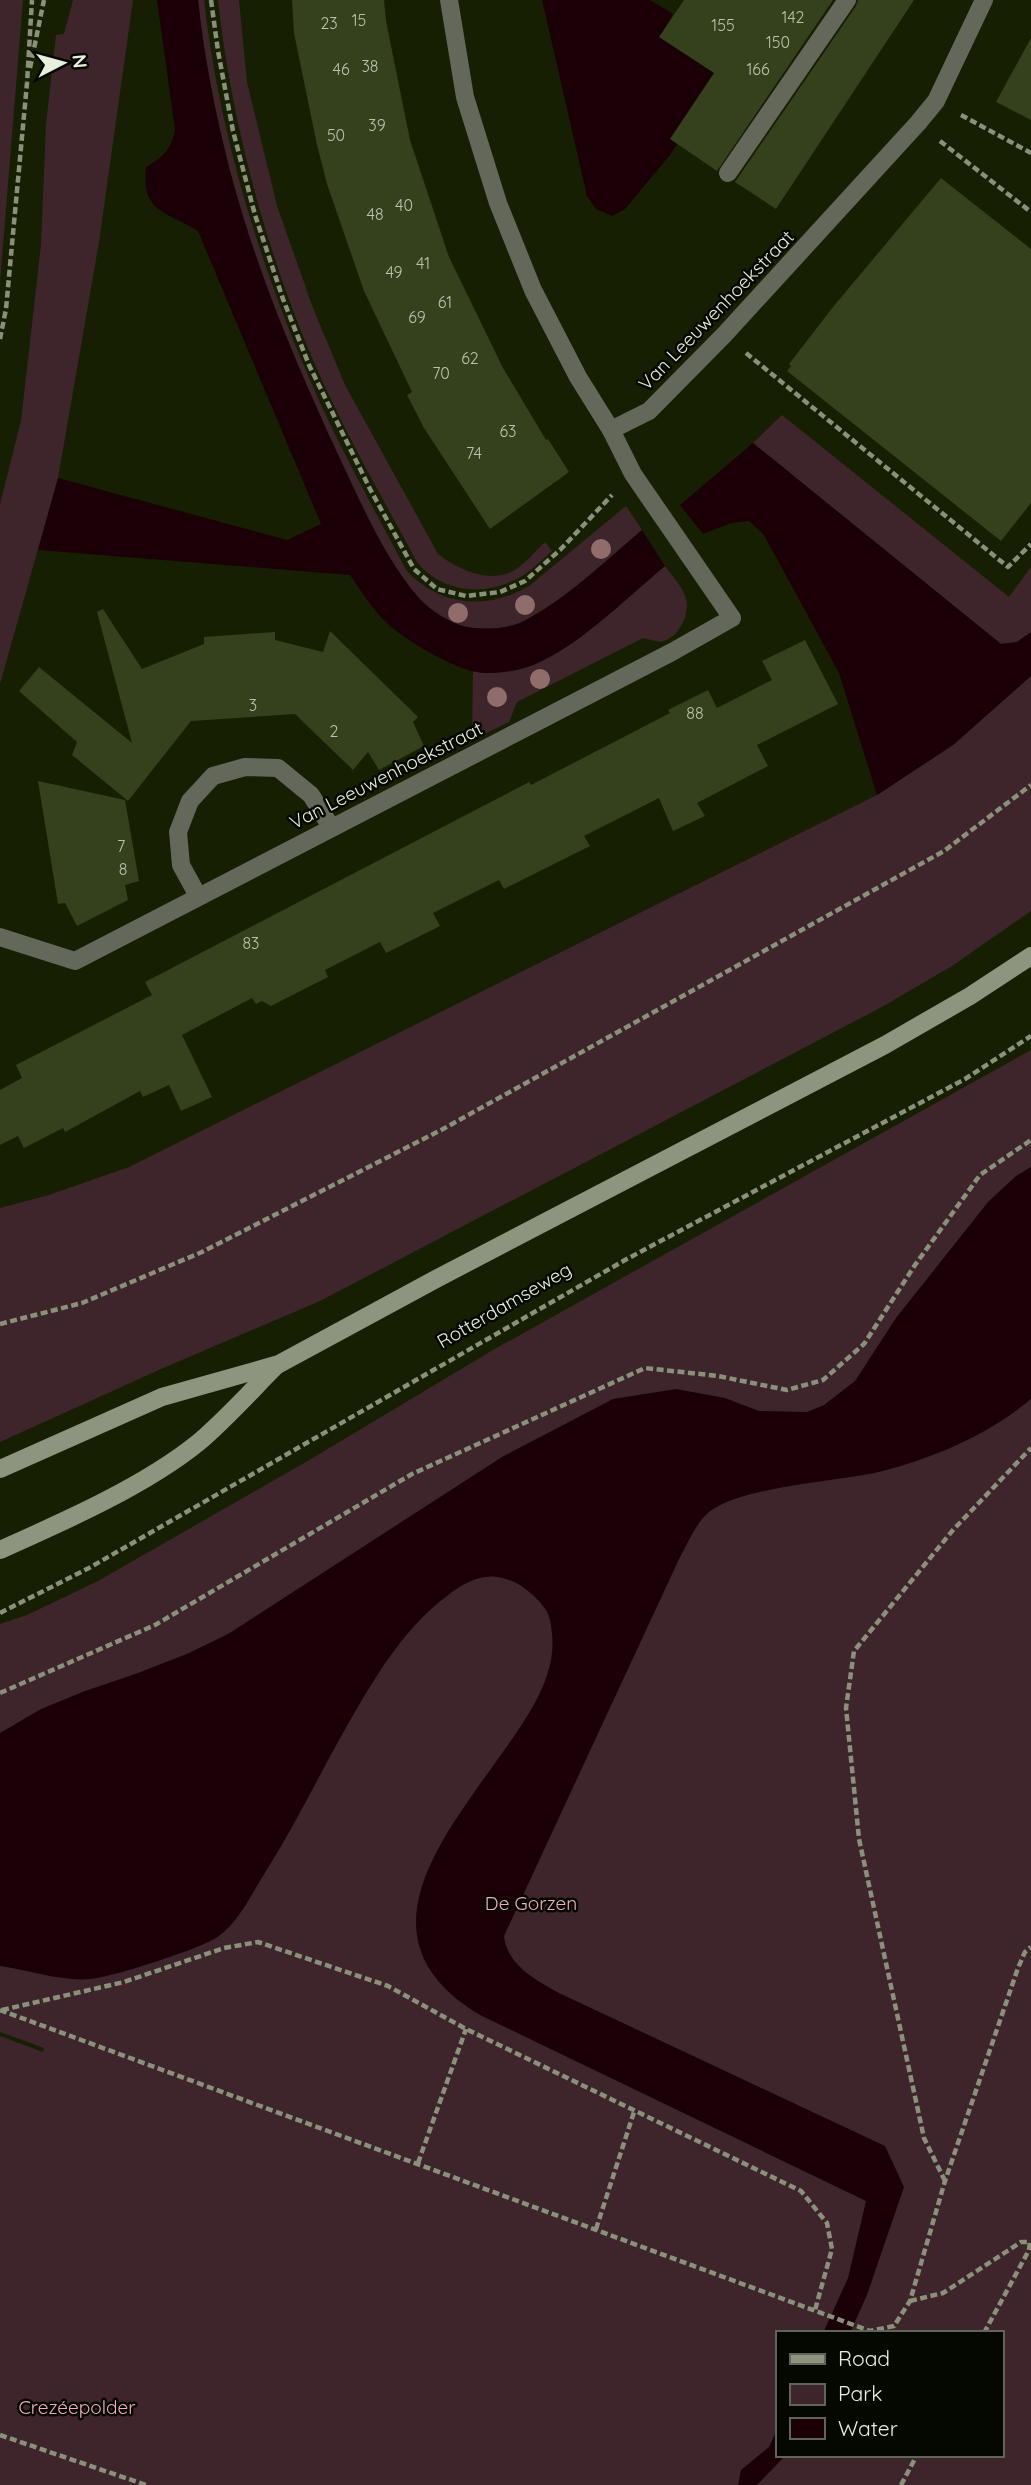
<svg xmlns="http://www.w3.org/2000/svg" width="1031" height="2485" font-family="Quicksand,sans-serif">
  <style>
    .green { fill: #3e252c; fill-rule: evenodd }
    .water { fill: #1b0008 }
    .building { fill: #35401d }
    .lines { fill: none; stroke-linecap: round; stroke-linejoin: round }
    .path { stroke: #8a917a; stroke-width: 4.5; stroke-dasharray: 7 3.5; stroke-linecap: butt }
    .service { stroke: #63685b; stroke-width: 18 }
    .minor { stroke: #63685b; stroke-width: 18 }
    .secondary { stroke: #8d957e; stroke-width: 18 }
    .tree { fill: #906d6a }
    .labels { text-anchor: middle; stroke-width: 5; stroke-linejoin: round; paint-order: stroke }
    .number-label { font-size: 16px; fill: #bbc3ad }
    .street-label { font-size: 19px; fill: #e8efdd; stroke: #050801 }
    .park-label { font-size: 19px; fill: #f3acbe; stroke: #050801 }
  </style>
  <rect width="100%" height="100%" fill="#171f03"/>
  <g class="green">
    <path d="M0,0H23L0,282Z"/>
    <path d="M73,0H133L99,242L58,478L0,684V504L21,421L41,245L46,124L56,35L64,34Z"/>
    <path d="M198,0H204C219,133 260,267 314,389C341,451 375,510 406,570C439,606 486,611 529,586L626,506L642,530C607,559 565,600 524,621C508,629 485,630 467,627C451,624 428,609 418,597C385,558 364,509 342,463C297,367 256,270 229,167C215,112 204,56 198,0Z"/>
    <path d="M218,0H239L247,82L277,206L313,308L345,385L438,554C456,568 483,581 506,574C521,570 534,552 545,542L552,551C543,559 533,569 522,576C488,597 443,594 417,562C387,506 355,451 328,393C272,275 232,129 218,0Z"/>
    <path d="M782,415L1009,597L1031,567V632L1017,642L1001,644L753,443Z"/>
    <path d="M665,566C672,576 683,587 686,599C690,613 680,636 664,641C658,643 649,639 643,638L517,702L509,722L472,740L473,670L483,673L581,636Z"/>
    <path d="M1031,676V911L952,966L880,1008L320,1301L161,1369L0,1442V1208L49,1195L129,1167L877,795L953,745Z"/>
    <path d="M1031,1050V2485H0V2036L43,2052L44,2048L0,2032V1624L27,1615L98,1581L311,1459L493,1350ZM777,2333H1001V2455H777Z"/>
  </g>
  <g class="water">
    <path d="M157,0H198C204,56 215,112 229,167C255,268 296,364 340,459C362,506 384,557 418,597C428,609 451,624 467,627C485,630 508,629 524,621C565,600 607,560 642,530L665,566C629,596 584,641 542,661C525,670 505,673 485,673C458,672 410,643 390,626C374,612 362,592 350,575L38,550L58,478L287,540L321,524L198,231C167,211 141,214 146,167C163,157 171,150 175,130Z"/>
    <path d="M542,0H650L673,14L663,32L726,71L670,155L625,209L612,216L596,209L587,196Z"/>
    <path d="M753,443L1001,644L1017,642L1031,632V676L953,745L877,795L839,673L764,535L749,521L731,523L703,534L680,505Z"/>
    <path d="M1031,1167V1399C987,1436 930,1460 874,1473C831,1482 741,1487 709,1512C696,1523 688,1543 680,1557L504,1936C507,1965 536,1980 559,1993L885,2146L904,2187L867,2295L850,2333H823L848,2278L866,2201L480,2015C356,1941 440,1841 500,1756C524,1722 557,1679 552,1634C551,1624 550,1614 543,1606C532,1592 515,1579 497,1577C479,1574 461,1585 447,1596C410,1624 386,1660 362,1700C328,1756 301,1816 266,1871C252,1893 240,1920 219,1936C204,1948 112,1977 91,1979C64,1982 27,1970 0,1966V1733L41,1709L85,1691L138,1673L189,1653L228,1634L502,1457L613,1399L676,1389L725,1398L759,1411L807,1412L824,1405L855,1381L896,1318L988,1202L1016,1176Z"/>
    <path d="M777,2430V2455H786L757,2485H738L741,2470L769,2447Z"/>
  </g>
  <g class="building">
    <path d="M292,0H384L386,21L410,140L449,257L503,368L546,440L548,439L569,472L490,529L424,428L407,395L412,392L364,291L327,184L317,145L294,33Z"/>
    <path d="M684,0H833L717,171L670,139L714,73L659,37Z"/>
    <path d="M858,0H914L776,209L735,182L856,6Z"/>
    <path d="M1031,38V120L996,102Z"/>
    <path d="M941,178L1031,249V503L1001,541L787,371L791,366L789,364L833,307Z"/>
    <path d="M103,609L142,669L204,644V637L275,632V640L323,652L330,631L418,717L413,722L424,746L379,770L368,752L353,770L295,714L191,721L128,801L72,755L77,742L19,691L39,667L132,743L97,612Z"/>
    <path d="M805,640L838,704L757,745L768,766L697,803L705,816L673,831L659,798L584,836L590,846L504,889L499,880L433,913L440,926L386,953L380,942L325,970L328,977L271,1006L262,1001L256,1004L252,998L182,1035L212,1097L181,1111L169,1085L143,1097L140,1091L65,1132L63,1128L24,1148L18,1136L0,1145V1090L22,1078L16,1065L152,995L145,982L529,782L531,785L670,713L668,710L708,690L717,708L772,680L762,661Z"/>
    <path d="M38,781L125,800L139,881L125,885L128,900L77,926L65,903L58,904Z"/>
  </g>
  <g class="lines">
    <g class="path">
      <path d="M211,0L218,51L233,131L255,215L283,299L309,365L370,489L414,569L437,589L466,596L500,592L525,581L560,550L612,495"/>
      <path d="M30,68L44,0"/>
      <path d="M961,115L1031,153"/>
      <path d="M940,141L1031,212"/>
      <path d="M0,339L6,309L27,83L32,0"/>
      <path d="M746,353L1008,567L1031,544"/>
      <path d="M0,1324L82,1303L202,1252L443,1129L944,851L1031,785"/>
      <path d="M0,1613L89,1568L625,1260L965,1079L1031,1036"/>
      <path d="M0,1693L155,1625L412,1474L645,1368L718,1376L787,1390L823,1380L864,1344L915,1265L980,1175L1031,1140"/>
      <path d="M0,2010L870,2331L894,2326L910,2301L945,2181L1018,1968L1025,1952L1031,1947"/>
      <path d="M2,2010L124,1982L224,1948L258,1942L388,1986L466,2029L801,2191L827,2223L832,2249L815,2310"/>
      <path d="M418,2163L466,2029"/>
      <path d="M945,2181L924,2138L859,1839L846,1708L854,1651L953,1530L1031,1448"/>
      <path d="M596,2229L634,2112"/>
      <path d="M910,2301L943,2293L1021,2242H1030"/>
      <path d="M984,2333L1029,2250L1030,2241"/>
      <path d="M0,2435L146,2485"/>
      <path d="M901,2485L917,2455"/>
    </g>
    <path class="service" d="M728,173L847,0"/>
    <g class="minor">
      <path d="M449,0L465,97L498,203L533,290L578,377L611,430L649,411L724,335L918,123L936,101L984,0"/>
      <path d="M198,896L181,865L178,832L190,801L213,776L245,767L278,768L311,795L331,827"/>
      <path d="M0,937L75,961L672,652L732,618L633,474L611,430"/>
    </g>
    <g class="secondary">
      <path d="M0,1469L162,1397L279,1364L436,1279L885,1045L970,996L1031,956"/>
      <path d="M0,1550C63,1522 145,1486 199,1442C226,1419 251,1391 276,1366"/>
    </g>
  </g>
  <g class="tree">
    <circle cx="601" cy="549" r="10"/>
    <circle cx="525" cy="605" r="10"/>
    <circle cx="458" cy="613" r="10"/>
    <circle cx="540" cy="679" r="10"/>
    <circle cx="497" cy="697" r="10"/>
  </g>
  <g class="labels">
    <g class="number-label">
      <text x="793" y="23">142</text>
      <text x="359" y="26">15</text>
      <text x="329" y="29">23</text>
      <text x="723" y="31">155</text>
      <text x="778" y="48">150</text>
      <text x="370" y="72">38</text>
      <text x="341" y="75">46</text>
      <text x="758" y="75">166</text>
      <text x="377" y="131">39</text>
      <text x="336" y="141">50</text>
      <text x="404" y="211">40</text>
      <text x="375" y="220">48</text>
      <text x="423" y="269">41</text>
      <text x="394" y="278">49</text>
      <text x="445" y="308">61</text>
      <text x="417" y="323">69</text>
      <text x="470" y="364">62</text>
      <text x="441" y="379">70</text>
      <text x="508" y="437">63</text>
      <text x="474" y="459">74</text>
      <text x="253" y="711">3</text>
      <text x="695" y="719">88</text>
      <text x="334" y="737">2</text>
      <text x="121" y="852">7</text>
      <text x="123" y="875">8</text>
      <text x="251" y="949">83</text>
    </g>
    <g class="street-label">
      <text transform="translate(716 310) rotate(-46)" y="7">Van Leeuwenhoekstraat</text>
      <text transform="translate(386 775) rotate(-27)" y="7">Van Leeuwenhoekstraat</text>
      <text transform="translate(504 1305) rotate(-30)" y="7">Rotterdamseweg</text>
    </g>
    <g class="park-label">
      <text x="531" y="1910">De Gorzen</text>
      <text x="77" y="2414">Crezéepolder</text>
    </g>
  </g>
  <rect x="776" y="2331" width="228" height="126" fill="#050801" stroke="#606459" stroke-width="2"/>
  <rect x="790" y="2354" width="35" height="10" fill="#8d957e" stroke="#606459" stroke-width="2"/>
  <text x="838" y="2366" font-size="21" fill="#e8efdd">Road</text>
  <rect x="790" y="2384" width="35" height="21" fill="#3e252c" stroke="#606459" stroke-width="2"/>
  <text x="838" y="2401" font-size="21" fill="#e8efdd">Park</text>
  <rect x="790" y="2418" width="35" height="21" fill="#1b0008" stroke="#606459" stroke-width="2"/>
  <text x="838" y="2436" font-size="21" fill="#e8efdd">Water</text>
  <g transform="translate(63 63) rotate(84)" stroke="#050801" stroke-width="5" paint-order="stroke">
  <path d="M0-5L12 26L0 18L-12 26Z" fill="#e8efdd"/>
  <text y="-10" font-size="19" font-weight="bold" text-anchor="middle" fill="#e8efdd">N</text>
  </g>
</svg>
